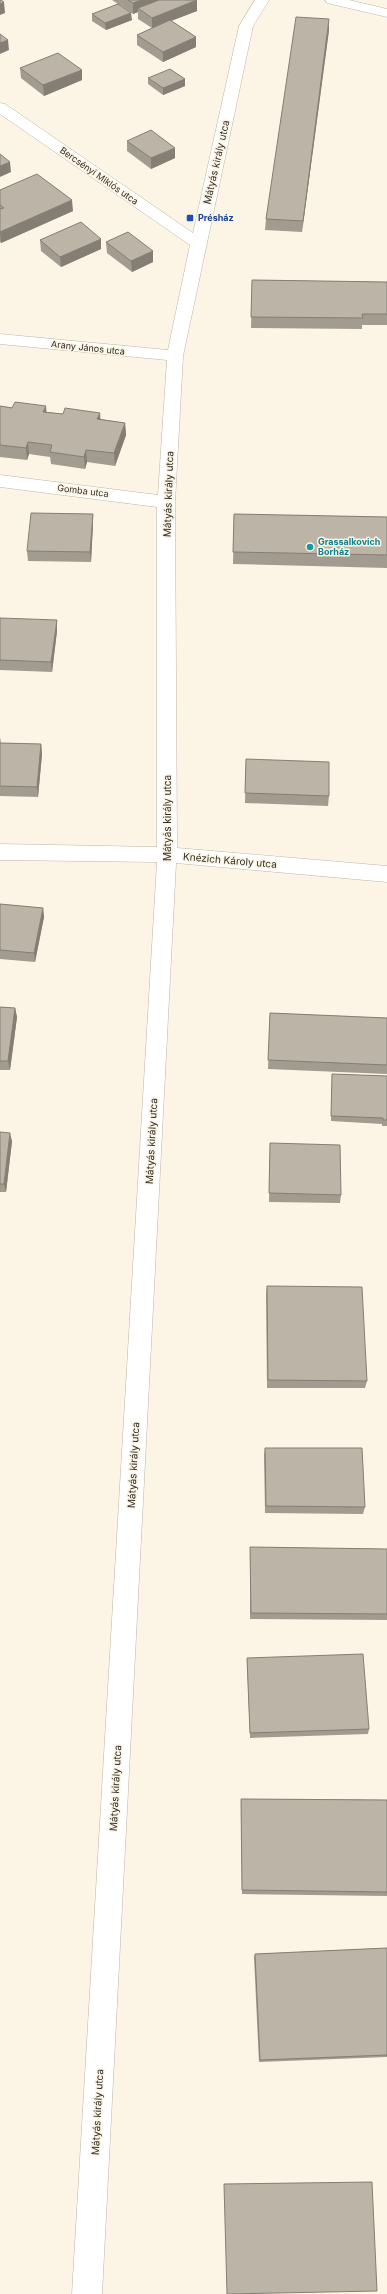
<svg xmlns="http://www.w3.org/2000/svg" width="387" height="2294" font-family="Inter,sans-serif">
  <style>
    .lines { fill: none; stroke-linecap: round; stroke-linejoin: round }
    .minor-casing { stroke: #bdb5a7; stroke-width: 1 }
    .minor { fill: #fff; fill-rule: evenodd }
    .wall { fill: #a29b8f }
    .shaded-wall { fill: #847e74 }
    .building { fill: #bcb4a6; stroke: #847e74 }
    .transit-dot { fill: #1a4fb4; stroke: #fcf4e4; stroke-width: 1.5 }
    .culture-dot { fill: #0f9aa8; stroke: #fcf4e4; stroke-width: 1.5 }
    .labels { text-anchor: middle; stroke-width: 3; stroke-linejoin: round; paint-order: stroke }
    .far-street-label { font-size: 9px; fill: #302d27; stroke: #fcf4e4 }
    .far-transit-label { font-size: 9px; font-weight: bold; fill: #164399; stroke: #fcf4e4; text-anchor: start }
    .far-culture-label { font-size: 9px; font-weight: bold; fill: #0d838f; stroke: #fcf4e4; text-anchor: start }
    .street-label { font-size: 10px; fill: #302d27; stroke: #fcf4e4 }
  </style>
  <rect width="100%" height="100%" fill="#fcf4e4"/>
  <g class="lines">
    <defs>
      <g id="minor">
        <path d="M255,0H269L253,26L183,356L175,502L177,848L387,866V882L176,863L102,2294H72L157,862L0,860V844L157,847V507L0,487V475L158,495L167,360L0,344V334L168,350L190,245L0,114V103L5,104L193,233L239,26Z"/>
        <path d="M325,0H349L387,9V17L327,3Z"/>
      </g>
    </defs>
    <use href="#minor" class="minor-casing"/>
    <use href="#minor" class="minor"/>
  </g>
  <g class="wall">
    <path d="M112,0H196L197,11L171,21L196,37V47L163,62L137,45V35L152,28L138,19V12L133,14L119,4L132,20L106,30L92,21V14L118,4Z"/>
    <path d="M329,30L302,232L265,230L266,219Z"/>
    <path d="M20,68L82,70V80L44,96L21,78Z"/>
    <path d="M148,78L185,79V86L163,95L148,84Z"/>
    <path d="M127,141L175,158L151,169L127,151Z"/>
    <path d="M0,190L73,211L1,243L0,242Z"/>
    <path d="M40,240L101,249L61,267L41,251Z"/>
    <path d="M106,242L153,251V262L132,272L107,253Z"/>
    <path d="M252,280L387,282V325H362V329L251,328Z"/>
    <path d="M0,406L63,414L100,413V419L125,423L126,435L115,466L87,462L85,469L51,464L50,457L29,454L27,460L0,457Z"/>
    <path d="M93,514V524L91,562L28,561L27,551Z"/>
    <path d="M234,514L387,517V568L233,564Z"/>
    <path d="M0,618L57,631L52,672L0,670Z"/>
    <path d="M0,737L1,743L41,744L42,754L38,797L0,796Z"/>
    <path d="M246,759L329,796L328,806L245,803Z"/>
    <path d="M0,904L43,908L44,917L35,962L0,959Z"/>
    <path d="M0,1007L15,1008L17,1017L10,1070H0Z"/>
    <path d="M270,1013L387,1018V1074L268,1069Z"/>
    <path d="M332,1074L387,1076V1126H382V1124L331,1121Z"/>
    <path d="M0,1132L12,1141L6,1192H0Z"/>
    <path d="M270,1143L341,1195L340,1203L269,1202Z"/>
    <path d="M267,1286L367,1381L365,1388H267L266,1294Z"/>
    <path d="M265,1448L365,1507L363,1514L265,1513L264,1455Z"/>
    <path d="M250,1547L387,1549V1620L250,1619Z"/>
    <path d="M247,1658L369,1729L368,1734L250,1738L247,1663Z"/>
    <path d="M241,1799L387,1800V1896L242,1894Z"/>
    <path d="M387,1948V2057L259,2062L254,1957L255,1954Z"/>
  </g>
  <g class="shaded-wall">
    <path d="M142,0H167L138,8V12L133,14V3Z"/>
    <path d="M197,0V11L152,28V18Z"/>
    <path d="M4,2L5,13L0,15V4Z"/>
    <path d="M131,13L132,20L106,30L105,23Z"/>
    <path d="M329,19V30L302,232L303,221Z"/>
    <path d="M196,37V47L163,62V52Z"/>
    <path d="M8,40L9,50L0,54V43Z"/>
    <path d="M82,70V80L44,96L43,85Z"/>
    <path d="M185,79V86L163,95V88Z"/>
    <path d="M175,148V158L151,169V158Z"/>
    <path d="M10,162L11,172L0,177V166Z"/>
    <path d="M72,200L73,211L1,243L0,232Z"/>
    <path d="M101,239V249L61,267L60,257Z"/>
    <path d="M153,251V262L132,272L131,261Z"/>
    <path d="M46,406L47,418L43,412Z"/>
    <path d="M100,413L101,425L97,419Z"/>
    <path d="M125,423L126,435L115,466L114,453Z"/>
    <path d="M28,442L29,454L27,460L26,448Z"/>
    <path d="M86,450L87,462L85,469L84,457Z"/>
    <path d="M93,514V524L91,562L90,552Z"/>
    <path d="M57,620V631L52,672L51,662Z"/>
    <path d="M41,744L42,754L38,797L37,787Z"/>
    <path d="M43,908L44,917L35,962L34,953Z"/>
    <path d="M15,1008L17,1017L10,1070L8,1061Z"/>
    <path d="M10,1133L12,1141L6,1192L4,1184Z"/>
  </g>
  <g class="building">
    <path d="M0,0H1L4,2L0,4Z"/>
    <path d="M128,0H142L133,3Z"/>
    <path d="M159,0H197L152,18L138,8Z"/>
    <path d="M118,4L131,13L105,23L92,14Z"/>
    <path d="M296,17L329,19L303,221L266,219Z"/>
    <path d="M170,20L196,37L163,52L137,35Z"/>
    <path d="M0,34L8,40L0,43Z"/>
    <path d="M58,53L82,70L43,85L20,68Z"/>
    <path d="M170,69L185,79L163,88L148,78Z"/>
    <path d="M151,130L175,148L151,158L127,141Z"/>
    <path d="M0,154L10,162L0,166Z"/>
    <path d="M37,174L72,200L0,232V209L4,208L0,205V190Z"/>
    <path d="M81,222L101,239L60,257L40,240Z"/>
    <path d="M128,232L153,251L131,261L106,242Z"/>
    <path d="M252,280L387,282V314H362L363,318L251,317Z"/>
    <path d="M15,402L46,406L43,412L63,414L65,408L100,413L97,419L125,423L114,453L86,450L84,457L50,452L52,445L28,442L26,448L0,445V406L12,408Z"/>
    <path d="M31,513L93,514L90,552L27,551Z"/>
    <path d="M234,514L387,517V555L233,552Z"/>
    <path d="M0,618L57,620L51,662L0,660Z"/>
    <path d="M0,743L41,744L37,787L0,786Z"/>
    <path d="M246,759L329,762V796L245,793Z"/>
    <path d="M0,904L43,908L34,953L0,950Z"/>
    <path d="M0,1007L15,1008L8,1061H0Z"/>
    <path d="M270,1013L387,1018V1065L268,1060Z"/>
    <path d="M332,1074L387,1076V1120H383V1118L331,1116Z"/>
    <path d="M0,1132L10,1133L4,1184H0Z"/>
    <path d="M270,1143L340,1145L341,1195L269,1193Z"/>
    <path d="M267,1286L362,1287L367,1381L268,1380Z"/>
    <path d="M265,1448H362L365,1507L266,1506Z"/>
    <path d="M250,1547L387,1549V1614L251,1613Z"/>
    <path d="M363,1654L369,1729L250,1733L247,1658Z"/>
    <path d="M241,1799L387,1800V1892L242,1890Z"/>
    <path d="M387,1948V2055L260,2060L255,1954Z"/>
    <path d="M372,2182L377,2291L227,2294L224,2184Z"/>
  </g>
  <rect class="transit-dot" x="186" y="214" width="8" height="8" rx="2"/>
  <circle class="culture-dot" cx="310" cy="547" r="4"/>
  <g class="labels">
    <g class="far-street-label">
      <text transform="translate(99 176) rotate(35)" y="3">Bercsényi Miklós utca</text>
      <text transform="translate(88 348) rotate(6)" y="3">Arany János utca</text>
      <text transform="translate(83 491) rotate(7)" y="3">Gomba utca</text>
    </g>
    <g class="far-transit-label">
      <text x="198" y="221">Présház</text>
    </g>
    <g class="far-culture-label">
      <text x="318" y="545">Grassalkovich<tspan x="318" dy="10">Borház</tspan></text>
    </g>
    <g class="street-label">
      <text transform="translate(216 162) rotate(-77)" y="4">Mátyás király utca</text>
      <text transform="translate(168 494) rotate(-88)" y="4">Mátyás király utca</text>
      <text transform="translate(167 818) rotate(-90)" y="4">Mátyás király utca</text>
      <text transform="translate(230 860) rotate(5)" y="4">Knézich Károly utca</text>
      <text transform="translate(151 1141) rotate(-87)" y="4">Mátyás király utca</text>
      <text transform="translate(133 1465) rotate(-87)" y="4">Mátyás király utca</text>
      <text transform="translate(115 1788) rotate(-87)" y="4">Mátyás király utca</text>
      <text transform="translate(97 2112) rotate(-87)" y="4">Mátyás király utca</text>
    </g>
  </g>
</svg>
